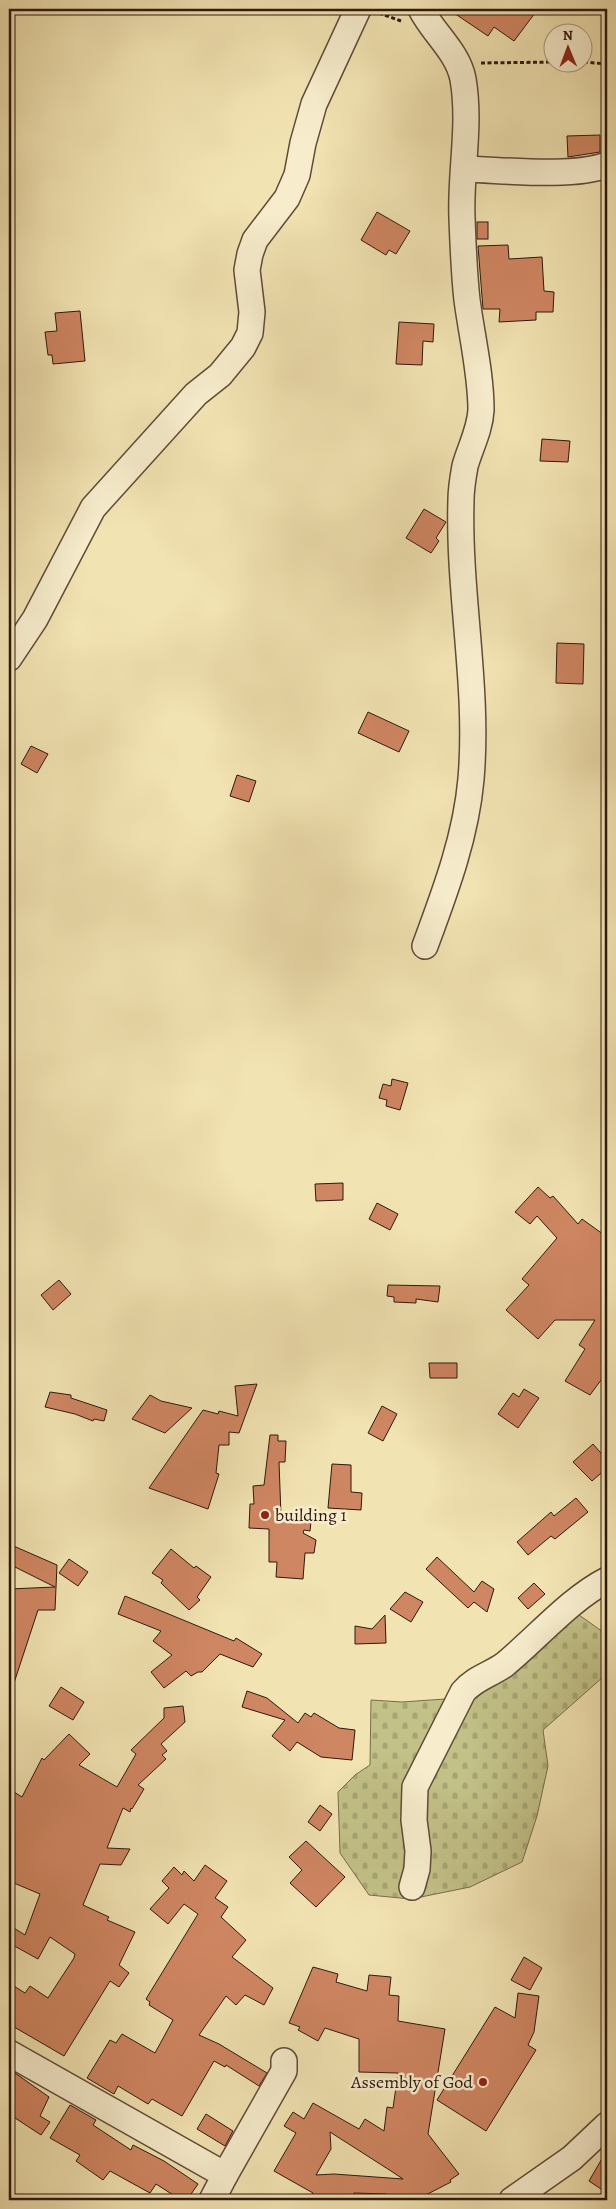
<svg xmlns="http://www.w3.org/2000/svg" width="616" height="2209" font-family="Alegreya,serif">
  <style>
    .cemetery { fill: url(#cemetery-stones); stroke: #786c4c }
    .building { fill: #cf8662; stroke: #2e1810; fill-rule: evenodd }
    .lines { fill: none; stroke-linecap: round; stroke-linejoin: round }
    .minor-casing { stroke: #5f4b38; stroke-width: 28 }
    .path { stroke: #2e1810; stroke-width: 3; stroke-dasharray: 4 2.5; stroke-linecap: butt }
    .minor { stroke: #f7edcd; stroke-width: 25 }
    .poi-dot { fill: #8f2418; stroke: #f7edcd; stroke-width: 2 }
    .labels { text-anchor: middle; stroke-width: 5; stroke-linejoin: round; paint-order: stroke }
    .poi-label { font-size: 18px; fill: #2e1810; stroke: #f7edcd; text-anchor: start }
  </style>
  <defs>
    <pattern id="cemetery-stones" width="16" height="16" patternUnits="userSpaceOnUse" patternTransform="scale(1.25)"><rect width="16" height="16" fill="#c2c187"/><path d="M2 7V4a2 2 0 0 1 4 0v3zM10 15v-3a2 2 0 0 1 4 0v3z" fill="#a7a574"/></pattern>
  </defs>
  <rect width="100%" height="100%" fill="#f2e3b2"/>
  <filter id="stains"><feTurbulence type="fractalNoise" baseFrequency=".004" numOctaves="4"/><feColorMatrix values="0 0 0 0 .2 0 0 0 0 .09 0 0 0 0 .02 0 0 0 .5 -.17"/></filter>
  <radialGradient id="worn" r=".72"><stop offset=".6" stop-color="#630" stop-opacity="0"/><stop offset="1" stop-color="#630" stop-opacity=".3"/></radialGradient>
  <path class="cemetery" d="M572,1610L603,1632V1677L543,1730L548,1766L537,1816L522,1862L470,1887L411,1899L369,1895L340,1853L338,1792L355,1775L370,1765L371,1700L402,1702L459,1698Z"/>
  <g class="building">
    <path d="M448,9H538L514,41L494,27L488,36Z"/>
    <path d="M600,135V152L568,157L567,136Z"/>
    <path d="M377,212L410,231L396,254L389,250L386,255L361,240Z"/>
    <rect x="477" y="222" width="11" height="17"/>
    <path d="M508,245L509,259L542,257L544,291L554,292L553,312H536V320L499,322L500,309H483L478,246Z"/>
    <path d="M80,311L85,361L53,364L52,355H48L45,332L57,331L55,313Z"/>
    <path d="M399,322L434,324L433,342L423,341L422,365L396,364Z"/>
    <path d="M542,439L570,441L568,462L540,461Z"/>
    <path d="M424,509L446,522L436,538L439,541L431,553L406,538Z"/>
    <path d="M557,643L584,644L583,684L556,683Z"/>
    <path d="M368,712L409,731L399,752L358,733Z"/>
    <path d="M31,746L48,754L37,773L21,764Z"/>
    <path d="M237,775L256,781L249,802L230,796Z"/>
    <path d="M392,1079L408,1083L400,1110L386,1106L387,1100L379,1098L383,1084L391,1086Z"/>
    <path d="M343,1183V1200L316,1201L315,1184Z"/>
    <path d="M538,1187L550,1198L553,1196L578,1224L582,1219L607,1237V1351L601,1362L607,1366V1372L590,1395L565,1381L585,1349L579,1345L595,1320H555L538,1339L506,1310L529,1285L522,1279L557,1238L537,1216L530,1224L515,1212Z"/>
    <path d="M377,1203L398,1214L390,1230L369,1219Z"/>
    <path d="M59,1280L71,1294L53,1310L41,1295Z"/>
    <path d="M388,1285L440,1286L438,1302L416,1299V1303L394,1302V1297L387,1296Z"/>
    <path d="M429,1363H457V1378H430Z"/>
    <path d="M257,1384L239,1433L229,1432V1445H219L216,1473L219,1474L208,1509L149,1488L203,1410L218,1414L219,1411L238,1416L235,1386Z"/>
    <path d="M524,1389L539,1398L518,1428L498,1414L513,1393L519,1397Z"/>
    <path d="M50,1392L71,1395V1398L107,1410L104,1421L94,1419L93,1421L75,1414L45,1407Z"/>
    <path d="M150,1395L161,1401L192,1408L165,1433L132,1419Z"/>
    <path d="M382,1406L397,1414L383,1441L368,1433Z"/>
    <path d="M270,1435H278V1441H286L285,1462H279L281,1516L311,1522L310,1531L304,1530L303,1533L316,1540L314,1553H305L303,1579L276,1577L277,1562H269V1529L249,1528L250,1504H254L253,1486L264,1485Z"/>
    <path d="M593,1444L607,1460V1468L592,1481L573,1462Z"/>
    <path d="M332,1464L351,1465V1492L362,1493L361,1510L328,1508Z"/>
    <path d="M576,1498L588,1512L555,1539L551,1536L528,1555L517,1542L551,1512L554,1516Z"/>
    <path d="M9,1544L57,1565L55,1610H38L12,1689L9,1688V1589L55,1587L9,1564Z"/>
    <path d="M171,1549L194,1568L196,1566L211,1577L197,1597L200,1600L189,1610L161,1583L163,1580L152,1573Z"/>
    <path d="M437,1557L474,1592L482,1581L494,1589L487,1612L474,1602L468,1608L426,1569Z"/>
    <path d="M69,1559L88,1572L78,1586L59,1573Z"/>
    <path d="M534,1583L545,1594L528,1609L518,1598Z"/>
    <path d="M405,1592L423,1602L411,1622L390,1609Z"/>
    <path d="M125,1596L234,1641L236,1638L262,1654L253,1667L220,1654L202,1672H198L191,1676L186,1671L164,1688L151,1672L172,1655L153,1641L161,1631L118,1614Z"/>
    <path d="M385,1615L386,1643L355,1644V1626L372,1629Z"/>
    <path d="M61,1687L84,1702L73,1720L49,1706Z"/>
    <path d="M247,1691L267,1698L298,1723L305,1713L311,1717L314,1713L339,1728L355,1730L352,1760L321,1757L297,1742L290,1751L272,1736L285,1720L242,1707Z"/>
    <path d="M183,1706L185,1722L161,1744L167,1751L162,1755L166,1759L138,1785L144,1789L132,1809L131,1808L130,1812L123,1808L107,1848L130,1849L121,1865L100,1864L83,1905L109,1917L107,1920L135,1932L119,1965L129,1973L119,1987L110,1981L64,2056L9,2024V1983L25,1993L30,1986L48,1998L74,1958L75,1954L50,1937L38,1959L9,1943V1925L25,1935L40,1894L9,1881V1789L22,1797L42,1758L44,1760L69,1734L90,1754L79,1765L117,1787L136,1754L131,1750L164,1718V1708Z"/>
    <path d="M320,1805L332,1814L320,1831L308,1822Z"/>
    <path d="M306,1841L345,1877L316,1907L290,1883L302,1870L289,1857Z"/>
    <path d="M205,1865L227,1881L215,1898L228,1907L221,1917L246,1940L232,1957L273,1988L264,2005L245,1995L236,2005L226,1996L199,2035L219,2044L267,2073L259,2086L226,2065L225,2067L214,2061L182,2116L152,2099L148,2104L118,2086L114,2094L87,2078L110,2040L116,2043L122,2034L155,2053L173,2020L149,2005L150,2002L146,1999L198,1914L184,1904L168,1924L150,1909L169,1888L162,1881L174,1867L182,1875L184,1871L194,1881Z"/>
    <path d="M524,1957L542,1968L530,1990L511,1980Z"/>
    <path d="M313,1967L338,1974L336,1982L367,1991L369,1975L391,1977L389,1995L399,1996L398,2021L445,2029L428,2134L459,2174L450,2180L451,2182L416,2200H396L395,2197H386V2194L354,2193V2200H313V2193L274,2171L296,2133L284,2126L293,2112L304,2119L313,2103L359,2129L365,2119L384,2131L387,2107L393,2108L398,2073L359,2072V2039L325,2028L318,2041L298,2030L300,2027L289,2023ZM330,2132L391,2171L403,2179L334,2174L316,2175L331,2149Z"/>
    <path d="M518,1993L539,1996L534,2032L528,2045L536,2050L486,2131L437,2100L495,2007L515,2018Z"/>
    <path d="M15,2073L49,2097L40,2116L50,2122L41,2135L9,2114V2083Z"/>
    <path d="M70,2105L96,2120L93,2125L131,2150L133,2145L164,2161L198,2184L187,2200H181L156,2184L150,2193L110,2171L103,2180L76,2161L80,2155L50,2138Z"/>
    <path d="M206,2114L233,2131L225,2146L197,2129Z"/>
    <path d="M607,2150V2193L589,2181Z"/>
  </g>
  <g class="lines">
    <defs>
      <g id="minor">
        <path d="M421,9C433,33 458,52 463,79C471,126 460,172 462,218C463,246 464,273 467,300C472,337 481,374 481,410C480,430 470,448 465,466C463,477 461,489 461,500C458,593 479,686 471,779C466,837 445,892 425,946"/>
        <path d="M464,169C505,170 570,178 607,165"/>
        <path d="M9,658L35,619L93,508L196,394L220,375L243,347L250,333L252,312L247,270L250,254L255,240L287,198L297,175L303,143L314,104L358,9"/>
        <path d="M412,1887L417,1869L418,1851L414,1820L415,1787L463,1692C475,1678 490,1675 504,1665C537,1638 570,1599 607,1580"/>
        <path d="M9,2053L225,2175L212,2200"/>
        <path d="M225,2175L284,2071V2061"/>
        <path d="M512,2200L572,2158L607,2125"/>
      </g>
    </defs>
    <use href="#minor" class="minor-casing"/>
    <g class="path">
      <path d="M379,13L401,21"/>
      <path d="M584,62L607,64"/>
      <path d="M481,63L554,62"/>
    </g>
    <use href="#minor" class="minor"/>
  </g>
  <g class="poi-dot">
    <circle cx="265" cy="1515" r="5"/>
    <circle cx="483" cy="2082" r="5"/>
  </g>
  <g class="labels">
    <g class="poi-label">
      <text x="275" y="1521">building 1</text>
      <text x="473" y="2088" text-anchor="end">Assembly of God</text>
    </g>
  </g>
  <rect width="616" height="2209" fill="none" stroke="#f2e3b2" stroke-width="30"/>
  <rect x="10" y="10" width="596" height="2189" fill="none" stroke="#2e1810" stroke-width="2.5"/>
  <rect x="15" y="15" width="586" height="2179" fill="none" stroke="#2e1810"/>
  <g transform="translate(568 48) rotate(359)"><circle r="24" fill="#f7edcd" stroke="#a79881"/>
  <path d="M0-4L9 19L0 12L-9 19Z" fill="#8f2418"/>
  <text y="-8" font-size="14" font-weight="bold" text-anchor="middle" fill="#2e1810">N</text>
  </g>
  <rect width="100%" height="100%" filter="url(#stains)"/>
  <rect width="100%" height="100%" fill="url(#worn)"/>
</svg>
